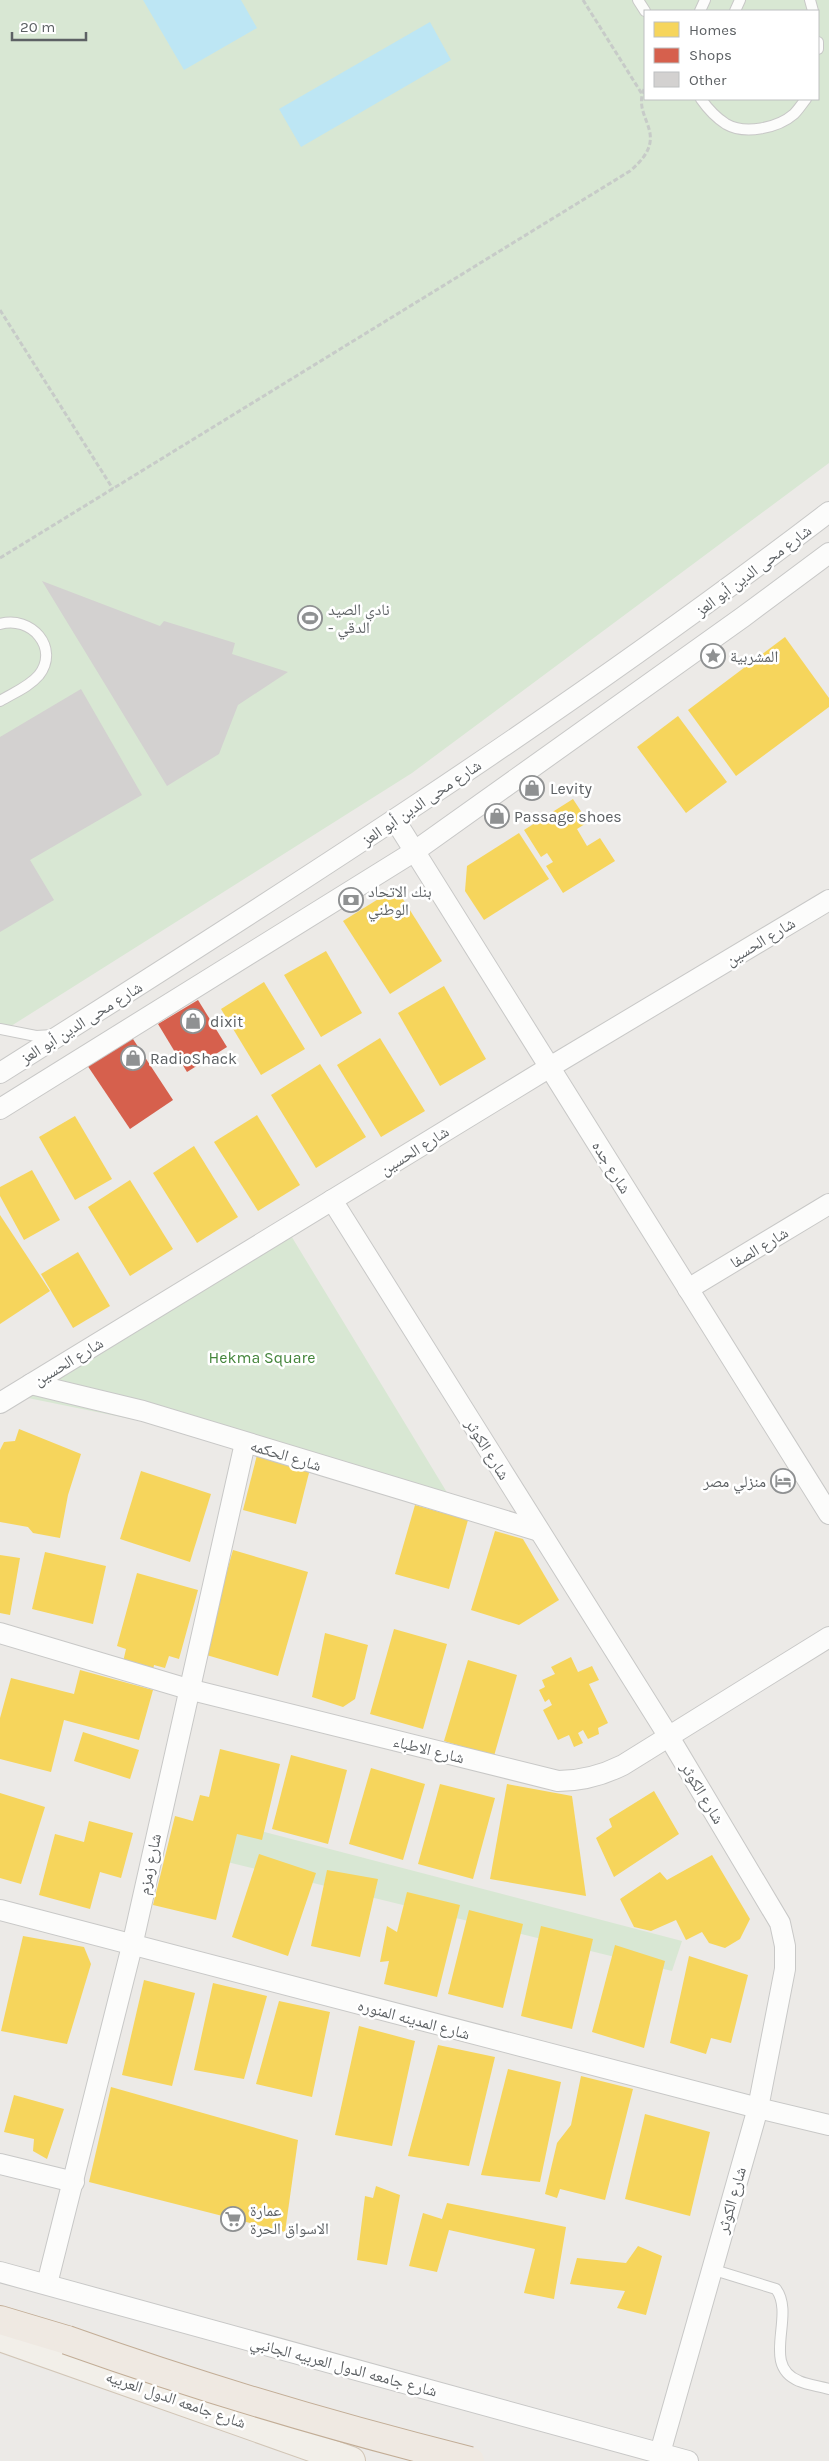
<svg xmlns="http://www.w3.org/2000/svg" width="829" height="2461" font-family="Karla,'Noto Naskh Arabic',sans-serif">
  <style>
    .green { fill: #d8e7d3; fill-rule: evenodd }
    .water { fill: #bde6f4 }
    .homes { fill: #f6d55c }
    .shops { fill: #d6604d }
    .building { fill: #d3d1d0 }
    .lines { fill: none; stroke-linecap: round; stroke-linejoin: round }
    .lane-casing { stroke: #c8c8c7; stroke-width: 12 }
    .street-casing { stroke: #c8c8c7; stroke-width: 22 }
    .primary-casing { stroke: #d2c6b7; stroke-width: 30 }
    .highway-casing { stroke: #c2ad96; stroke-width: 30 }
    .path { stroke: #c7cbc8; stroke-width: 3; stroke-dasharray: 5 2.5; stroke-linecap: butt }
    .lane { stroke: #fcfcfb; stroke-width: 10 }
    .street { stroke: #fcfcfb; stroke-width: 20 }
    .primary { stroke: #f2efe9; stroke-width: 28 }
    .highway { stroke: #efe9e2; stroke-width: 28 }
    .highway-bridge-casing { stroke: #c2ad96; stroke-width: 30; stroke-linecap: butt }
    .highway-bridge { stroke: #efe9e2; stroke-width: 28 }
    .labels { text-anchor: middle; stroke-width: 5; stroke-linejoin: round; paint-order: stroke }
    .street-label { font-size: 16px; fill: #5d6164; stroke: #fff }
    .poi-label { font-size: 16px; fill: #5d6164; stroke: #fff; text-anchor: start }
    .park-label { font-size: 16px; fill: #44853b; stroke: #fff }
  </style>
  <rect width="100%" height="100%" fill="#eceae7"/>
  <g class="green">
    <path d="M0,0H829V463L412,773L0,1033ZM645,11H818V99H645Z"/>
    <path d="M290,1234L454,1504L210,1435L28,1398Z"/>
    <path d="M234,1824L682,1941L672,1971L223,1861Z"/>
  </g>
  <g class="water">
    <path d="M143,0H241L257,28L184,70Z"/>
    <path d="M430,22L451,60L301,147L279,109Z"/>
  </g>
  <g class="homes">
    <path d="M785,637L829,698V707L736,776L688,710Z"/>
    <path d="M678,716L727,782L686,813L637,747Z"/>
    <path d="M573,799L588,822L577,829L587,846L600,838L615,861L563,893L546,866L553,862L547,853L541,857L524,830Z"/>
    <path d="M519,833L549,879L484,920L465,891L467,866Z"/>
    <path d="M396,888L442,961L390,994L343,921Z"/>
    <path d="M326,951L362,1013L321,1037L284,975Z"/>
    <path d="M264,982L305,1049L261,1075L221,1009Z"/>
    <path d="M444,986L486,1059L440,1086L398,1013Z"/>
    <path d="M380,1038L425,1111L381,1137L337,1065Z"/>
    <path d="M320,1064L366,1137L316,1168L271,1095Z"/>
    <path d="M257,1115L300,1185L258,1211L214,1142Z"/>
    <path d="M75,1116L112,1179L75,1200L39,1137Z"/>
    <path d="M194,1146L238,1217L197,1243L153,1173Z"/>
    <path d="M32,1170L60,1220L24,1240L0,1196V1187Z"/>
    <path d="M130,1180L173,1249L130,1276L88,1207Z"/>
    <path d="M0,1215L50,1291L0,1324Z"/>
    <path d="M78,1252L110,1306L73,1328L41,1274Z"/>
    <path d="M19,1429L81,1454L68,1495L60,1538L33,1533L28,1527L0,1522V1450L4,1442L15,1441Z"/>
    <path d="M257,1455L310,1469L296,1524L243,1510Z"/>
    <path d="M141,1471L211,1494L190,1562L120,1539Z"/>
    <path d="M415,1505L468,1520L449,1589L395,1574Z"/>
    <path d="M495,1531L523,1539L559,1600L519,1625L471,1610Z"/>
    <path d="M233,1550L308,1572L278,1676L203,1654Z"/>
    <path d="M45,1552L106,1566L93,1624L32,1609Z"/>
    <path d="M0,1555L20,1558L10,1615L0,1613Z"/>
    <path d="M137,1573L198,1590L179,1659L169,1656L165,1668L154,1665L153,1670L123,1662L126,1649L117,1646Z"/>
    <path d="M394,1629L447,1644L423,1729L370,1714Z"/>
    <path d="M325,1633L368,1645L355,1699L343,1707L312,1697Z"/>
    <path d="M571,1657L578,1672L592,1666L599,1680L589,1684L608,1723L598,1728L599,1734L588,1739L583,1730L578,1733L583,1743L574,1747L569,1735L558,1740L543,1710L552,1705L549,1699L545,1702L539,1690L545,1687L542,1680L555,1674L551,1667Z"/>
    <path d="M468,1660L517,1675L494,1756L444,1741Z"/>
    <path d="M80,1670L153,1690L139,1740L64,1720L51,1772L0,1759V1718L11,1678L74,1694Z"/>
    <path d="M83,1732L139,1750L130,1779L74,1761Z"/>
    <path d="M220,1749L280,1764L262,1840L237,1834L216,1920L153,1905L175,1816L193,1821L200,1795L209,1797Z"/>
    <path d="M291,1755L347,1770L328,1844L272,1829Z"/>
    <path d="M371,1768L425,1784L403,1860L349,1844Z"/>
    <path d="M440,1784L495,1798L473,1879L418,1864Z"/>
    <path d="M507,1784L572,1796L586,1896L490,1879Z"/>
    <path d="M654,1791L679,1834L614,1877L596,1838L612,1827L609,1819Z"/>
    <path d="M0,1793L45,1807L21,1884L0,1878Z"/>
    <path d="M89,1821L133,1833L121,1878L100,1872L90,1909L39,1895L55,1834L84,1842Z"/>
    <path d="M259,1854L316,1873L288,1956L232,1937Z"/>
    <path d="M712,1855L750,1919L740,1939L725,1948L709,1943L702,1932L686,1940L676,1920L651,1931L634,1927L620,1899L660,1872L667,1880Z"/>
    <path d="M327,1870L378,1879L360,1957L311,1946Z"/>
    <path d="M407,1892L460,1905L437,1997L384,1984L389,1961L380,1962L387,1926L397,1932Z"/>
    <path d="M469,1910L523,1924L503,2008L448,1994Z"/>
    <path d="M541,1926L593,1939L572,2029L521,2016Z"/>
    <path d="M23,1936L84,1947L91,1964L67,2044L1,2031Z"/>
    <path d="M615,1945L665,1961L644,2048L592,2032Z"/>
    <path d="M689,1956L748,1975L731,2043L711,2038L706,2054L670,2043Z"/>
    <path d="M144,1980L195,1993L172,2086L122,2075Z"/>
    <path d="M213,1983L267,1996L244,2079L194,2070Z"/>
    <path d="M279,2001L330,2012L312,2097L256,2084Z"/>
    <path d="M359,2026L415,2041L392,2146L335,2135Z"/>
    <path d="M438,2045L495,2057L469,2166L408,2156Z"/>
    <path d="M508,2069L561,2082L540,2182L481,2175Z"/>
    <path d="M581,2076L633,2089L605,2200L560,2189L557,2198L545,2194L557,2143L571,2125Z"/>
    <path d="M111,2087L298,2140L285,2232L89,2182Z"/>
    <path d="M14,2095L64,2109L47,2159L33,2151L34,2139L4,2132Z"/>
    <path d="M645,2114L710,2132L690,2216L625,2199Z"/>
    <path d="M376,2186L400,2195L387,2265L357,2260L365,2196L373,2198Z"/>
    <path d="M447,2203L566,2227L554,2299L524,2293L535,2249L449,2230L437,2272L409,2266L423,2213L442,2219Z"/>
    <path d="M638,2246L662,2256L646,2315L617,2308L625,2291L570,2284L577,2258L626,2263Z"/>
  </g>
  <g class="shops">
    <path d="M198,1000L227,1047L187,1072L158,1024Z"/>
    <path d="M131,1036L173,1100L130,1129L87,1065Z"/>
  </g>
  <g class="building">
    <path d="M42,581L160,626L164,621L235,643L232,654L288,672L238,705L219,754L167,786Z"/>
    <path d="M81,689L142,795L30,860L54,900L0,932V737Z"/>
  </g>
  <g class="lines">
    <defs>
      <g id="lane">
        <path d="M638,0L645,11"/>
        <path d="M810,0L813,11"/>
        <path d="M700,11L705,0"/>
        <path d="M735,11L740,0"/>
        <path d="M818,42V49"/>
        <path d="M701,99C708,109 715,117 726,124C745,135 778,128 794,114C798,110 802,104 806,99"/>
        <path d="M0,624C31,615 60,648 39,675C29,687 13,693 0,701"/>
        <path d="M0,1029L36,1036L53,1035"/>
        <path d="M711,2269L776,2289C796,2316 760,2365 799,2381C808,2385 819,2386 829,2389"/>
      </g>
      <g id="street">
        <path d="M395,820L829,1514"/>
        <path d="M0,1073C282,895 564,715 829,512"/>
        <path d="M0,1109L415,851L743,617L829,553"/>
        <path d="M332,1200L669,1737L780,1923L785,1946V1969L758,2108L660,2453"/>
        <path d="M688,1289L829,1204"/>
        <path d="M31,1384L143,1411L539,1531"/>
        <path d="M0,1403L550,1067L829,900"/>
        <path d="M0,1633L188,1689L558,1781C582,1781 601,1776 623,1765L829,1637"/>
        <path d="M0,1910L758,2108L829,2125"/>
        <path d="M0,2164L74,2182"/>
        <path d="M0,2272L688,2461"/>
        <path d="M47,2284L132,1946L245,1443"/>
      </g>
      <path id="primary" d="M0,2337L351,2461"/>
      <path id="highway" d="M0,2320L67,2340"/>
    </defs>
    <use href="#lane" class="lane-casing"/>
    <use href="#street" class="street-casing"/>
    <use href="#primary" class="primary-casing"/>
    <use href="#highway" class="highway-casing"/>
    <g class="path">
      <path d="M583,0L642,94"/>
      <path d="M0,310L113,489"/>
      <path d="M0,558L630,171C675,133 629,119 645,87"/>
    </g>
    <use href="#lane" class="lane"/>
    <use href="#street" class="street"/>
    <use href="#primary" class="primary"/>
    <use href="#highway" class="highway"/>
    <defs>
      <path id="highway-bridge" d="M67,2340C199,2387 334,2427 470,2461"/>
    </defs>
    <use href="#highway-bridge" class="highway-bridge-casing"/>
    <use href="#highway-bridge" class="highway-bridge"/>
  </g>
  <defs>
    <symbol id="stadium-ring" viewBox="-11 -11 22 22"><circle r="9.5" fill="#fff" stroke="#8f9192" stroke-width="1.5"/><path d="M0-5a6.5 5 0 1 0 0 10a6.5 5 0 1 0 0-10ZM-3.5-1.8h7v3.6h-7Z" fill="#8f9192"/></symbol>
    <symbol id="sight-ring" viewBox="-11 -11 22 22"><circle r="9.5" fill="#fff" stroke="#8f9192" stroke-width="1.5"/><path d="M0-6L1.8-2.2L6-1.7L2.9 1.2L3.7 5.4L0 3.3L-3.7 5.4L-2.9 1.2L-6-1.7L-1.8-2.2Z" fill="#8f9192"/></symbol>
    <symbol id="shop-ring" viewBox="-11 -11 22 22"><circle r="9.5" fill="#fff" stroke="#8f9192" stroke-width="1.5"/><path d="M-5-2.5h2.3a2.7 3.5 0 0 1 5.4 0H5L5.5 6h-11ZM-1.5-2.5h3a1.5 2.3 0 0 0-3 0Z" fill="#8f9192"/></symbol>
    <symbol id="bank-ring" viewBox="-11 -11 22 22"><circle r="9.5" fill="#fff" stroke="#8f9192" stroke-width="1.5"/><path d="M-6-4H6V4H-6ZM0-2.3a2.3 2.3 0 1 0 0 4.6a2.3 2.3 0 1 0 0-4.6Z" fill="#8f9192"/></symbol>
    <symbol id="hotel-ring" viewBox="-11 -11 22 22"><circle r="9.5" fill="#fff" stroke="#8f9192" stroke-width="1.5"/><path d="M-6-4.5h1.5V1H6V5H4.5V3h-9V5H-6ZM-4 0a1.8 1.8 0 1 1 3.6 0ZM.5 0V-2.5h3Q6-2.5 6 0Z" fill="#8f9192"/></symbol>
    <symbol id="supermarket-ring" viewBox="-11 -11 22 22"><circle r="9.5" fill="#fff" stroke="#8f9192" stroke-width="1.5"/><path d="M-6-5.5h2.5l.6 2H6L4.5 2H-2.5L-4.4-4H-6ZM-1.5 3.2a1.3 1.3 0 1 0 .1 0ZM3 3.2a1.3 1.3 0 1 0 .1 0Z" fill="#8f9192"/></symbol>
  </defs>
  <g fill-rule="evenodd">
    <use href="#stadium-ring" x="296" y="604" width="28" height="28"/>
    <use href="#sight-ring" x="699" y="642" width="28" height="28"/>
    <use href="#shop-ring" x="518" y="774" width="28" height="28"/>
    <use href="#shop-ring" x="483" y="802" width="28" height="28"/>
    <use href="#bank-ring" x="337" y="886" width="28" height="28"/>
    <use href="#shop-ring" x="179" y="1007" width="28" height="28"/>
    <use href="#shop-ring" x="119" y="1044" width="28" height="28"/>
    <use href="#hotel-ring" x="769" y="1467" width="28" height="28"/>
    <use href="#supermarket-ring" x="219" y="2205" width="28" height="28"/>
  </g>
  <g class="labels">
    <g class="street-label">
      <text transform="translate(753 570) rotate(-37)" y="6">شارع محى الدين أبو العز</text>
      <text transform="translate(421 802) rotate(-34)" y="6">شارع محى الدين أبو العز</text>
      <text transform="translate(760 941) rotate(-31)" y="6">شارع الحسين</text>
      <text transform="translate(81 1022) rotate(-32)" y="6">شارع محى الدين أبو العز</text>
      <text transform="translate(414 1150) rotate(-32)" y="6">شارع الحسين</text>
      <text transform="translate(612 1167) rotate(58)" y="6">شارع جده</text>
      <text transform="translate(759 1247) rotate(-31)" y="6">شارع الصفا</text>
      <text transform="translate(68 1361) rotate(-31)" y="6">شارع الحسين</text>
      <text transform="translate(488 1449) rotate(58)" y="6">شارع الكوثر</text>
      <text transform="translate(286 1455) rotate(17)" y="6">شارع الحكمه</text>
      <text transform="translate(429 1749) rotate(14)" y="6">شارع الاطباء</text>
      <text transform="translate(703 1793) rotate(59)" y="6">شارع الكوثر</text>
      <text transform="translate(149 1864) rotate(-78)" y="6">شارع زمزم</text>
      <text transform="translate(414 2019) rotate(15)" y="6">شارع المدينه المنوره</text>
      <text transform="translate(731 2200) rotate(-74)" y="6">شارع الكوثر</text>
      <text transform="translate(344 2366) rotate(15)" y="6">شارع جامعه الدول العربيه الجانبي</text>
      <text transform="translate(176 2399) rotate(19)" y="6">شارع جامعه الدول العربيه</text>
    </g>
    <g class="poi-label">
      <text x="328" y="615">نادي الصيد<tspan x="328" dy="18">- الدقي</tspan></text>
      <text x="730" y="662">المشربية</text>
      <text x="550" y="794">Levity</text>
      <text x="514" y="822">Passage shoes</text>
      <text x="368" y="897">بنك الاتحاد<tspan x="368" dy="18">الوطني</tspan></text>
      <text x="210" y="1027">dixit</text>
      <text x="150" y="1064">RadioShack</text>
      <text x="766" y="1487" text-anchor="end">منزلي مصر</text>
      <text x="250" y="2216">عمارة<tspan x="250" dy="18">الاسواق الحرة</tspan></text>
    </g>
    <g class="park-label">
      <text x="262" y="1363">Hekma Square</text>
    </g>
  </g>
  <rect x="644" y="10" width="175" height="90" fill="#ffffff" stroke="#bec0c1"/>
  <rect x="654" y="22" width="25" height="15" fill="#f6d55c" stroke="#bec0c1"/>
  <text x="689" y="35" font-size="15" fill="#5d6164">Homes</text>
  <rect x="654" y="48" width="25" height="15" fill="#d6604d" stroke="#bec0c1"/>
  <text x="689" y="60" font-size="15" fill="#5d6164">Shops</text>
  <rect x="654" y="72" width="25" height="15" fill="#d3d1d0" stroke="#bec0c1"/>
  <text x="689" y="85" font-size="15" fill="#5d6164">Other</text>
  <path d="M12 32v8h74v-8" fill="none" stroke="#5d6164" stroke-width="2.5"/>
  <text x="20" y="32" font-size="15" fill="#5d6164" stroke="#ffffff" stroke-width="4" paint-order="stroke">20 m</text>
</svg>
